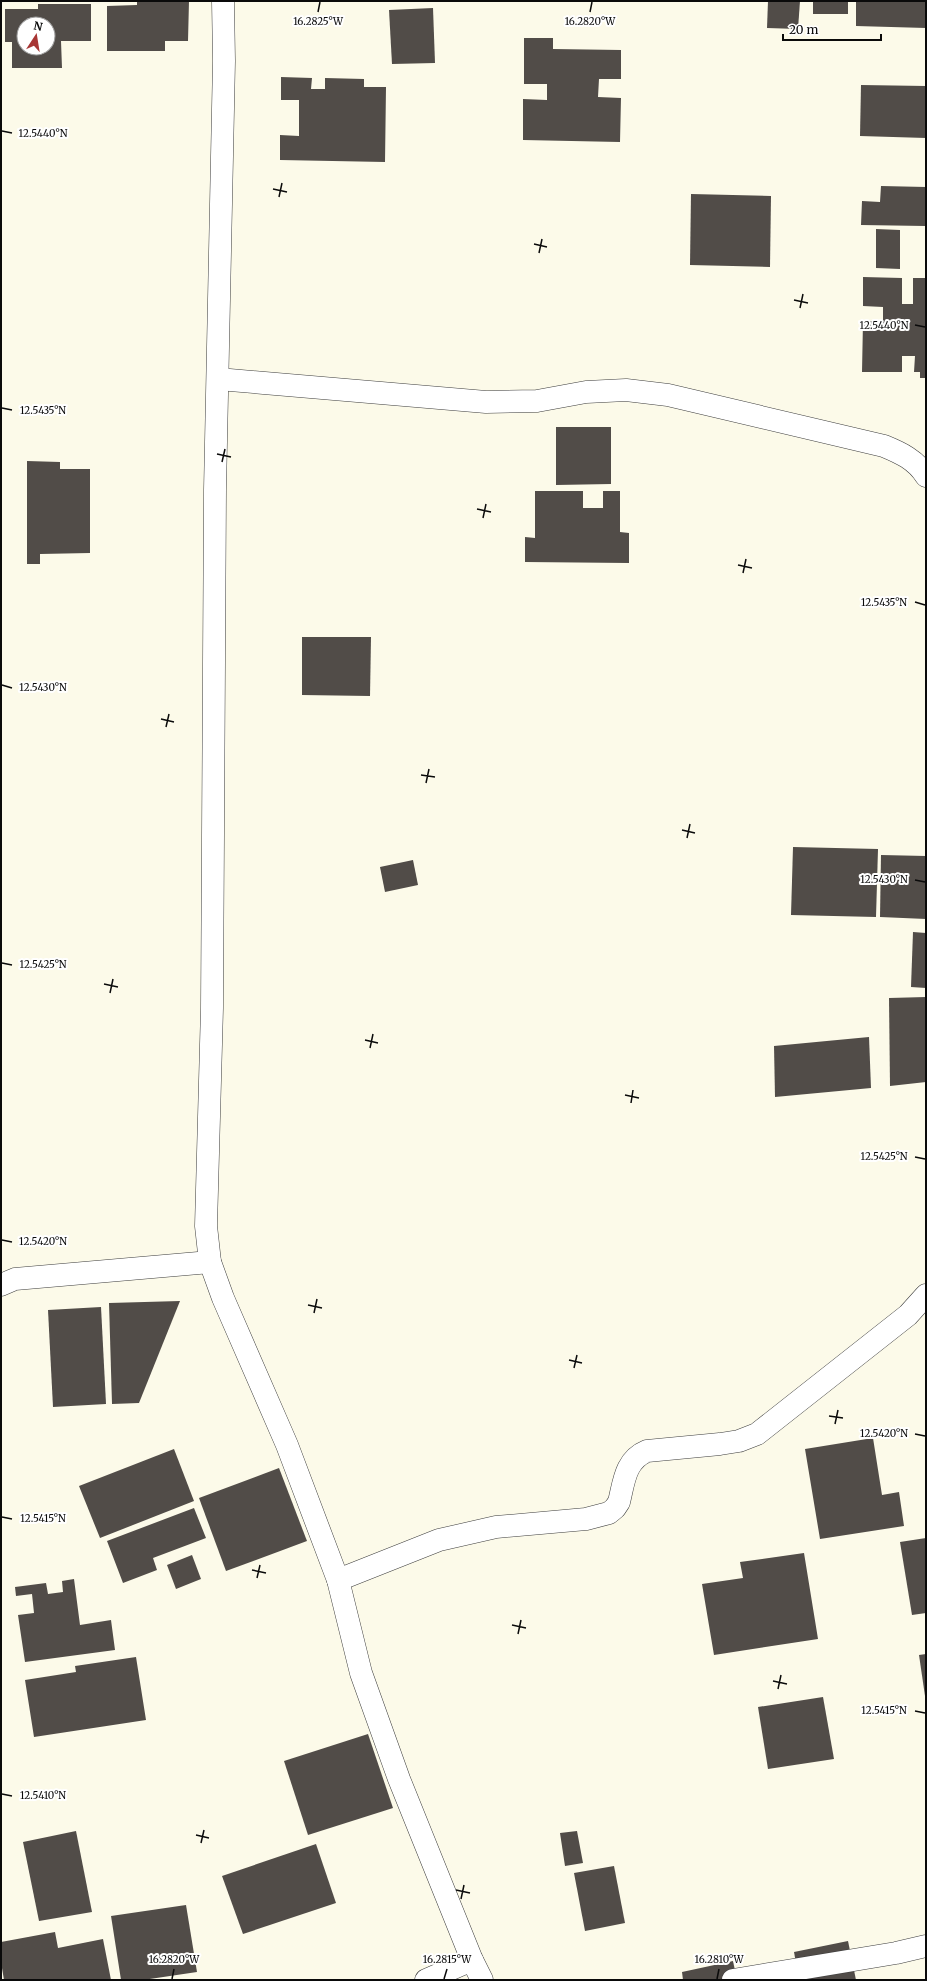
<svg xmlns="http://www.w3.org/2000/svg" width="927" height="1981" font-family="Merriweather,serif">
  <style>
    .building { fill: #514c48; fill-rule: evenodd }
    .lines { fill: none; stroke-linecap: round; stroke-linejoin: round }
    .minor-casing { stroke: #3d3d3d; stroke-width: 23 }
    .minor { stroke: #fff; stroke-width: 22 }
    .ticks { fill: none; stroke: #0a0a0a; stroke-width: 1.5 }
    .ticks-label { font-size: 10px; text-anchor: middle; fill: #0a0a0a; stroke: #fff; stroke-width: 4; stroke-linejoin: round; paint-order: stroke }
  </style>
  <rect width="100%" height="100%" fill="#fcfae9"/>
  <g class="building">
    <path d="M137,1H189L188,41H165V51H107V6L137,5Z"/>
    <path d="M768,1H800L798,29L767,28Z"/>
    <rect x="813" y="1" width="35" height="13"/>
    <path d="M856,1H926V28L856,26Z"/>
    <path d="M38,4H91V41H61L62,68H12V42H5V9H38ZM24,24H48V48H24Z"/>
    <path d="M433,8L435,63L392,64L389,10Z"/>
    <path d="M524,38H553V49L621,50V79H599L598,97L621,98L620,142L523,140V99L547,100V84H524Z"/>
    <path d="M281,77L312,78L311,89H325V78L364,79V87H386L385,162L280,160V135L299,136V100H281Z"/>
    <path d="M861,85L926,86V138L860,136Z"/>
    <path d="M881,186L926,187L925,226L861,225L862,201L880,202Z"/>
    <path d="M691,194L771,196L770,267L690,265Z"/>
    <path d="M876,229L900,230V269L876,268Z"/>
    <path d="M863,277L902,278V304H913V278H926V378H920V372H914L915,356H902V372H862L863,321H883V307L863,306Z"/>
    <path d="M556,427H611V484L556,485Z"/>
    <path d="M27,461L60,462V469H90V553L40,554V564H27Z"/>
    <path d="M535,491H583V508H603V491H620V532L629,533V563L525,562V537L535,538Z"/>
    <path d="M302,637H371L370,696L302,695Z"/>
    <path d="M793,847L878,849L876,917L791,915Z"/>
    <path d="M881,855L926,856V919L880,917Z"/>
    <path d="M413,860L418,885L385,892L380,867Z"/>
    <path d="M913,932L926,933V988L911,987Z"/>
    <path d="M926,997V1082L890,1086L889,998Z"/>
    <path d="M869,1037L871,1088L775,1097L774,1046Z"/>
    <path d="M180,1301L139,1403L112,1404L109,1303Z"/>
    <path d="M101,1307L106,1404L53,1407L48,1310Z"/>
    <path d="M873,1438L882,1495L899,1492L904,1526L820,1539L805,1449Z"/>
    <path d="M174,1449L194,1501L100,1538L79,1486Z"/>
    <path d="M279,1468L307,1541L226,1571L199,1498Z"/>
    <path d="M194,1508L206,1538L153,1558L157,1570L123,1583L107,1541Z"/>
    <path d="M926,1538V1613L912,1615L900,1542Z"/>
    <path d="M804,1553L818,1639L714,1655L702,1584L743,1578L740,1562Z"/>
    <path d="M192,1555L201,1579L176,1589L167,1565Z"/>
    <path d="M74,1579L80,1625L111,1620L115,1650L25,1662L18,1615L34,1613L32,1594L16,1596L15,1587L46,1583L48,1594L63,1592L62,1581Z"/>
    <path d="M926,1654V1696H925L919,1655Z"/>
    <path d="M136,1657L146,1720L34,1737L25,1680L76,1672L75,1666Z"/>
    <path d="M823,1697L834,1759L768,1769L758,1707Z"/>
    <path d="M368,1734L393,1808L308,1835L284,1761Z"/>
    <path d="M76,1831L92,1912L39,1921L23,1842Z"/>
    <path d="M577,1831L583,1863L565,1866L560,1833Z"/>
    <path d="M316,1844L336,1903L243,1934L222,1876Z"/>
    <path d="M614,1866L625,1923L585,1931L574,1873Z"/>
    <path d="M186,1905L197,1972L143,1980H121L111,1916Z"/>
    <path d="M55,1932L58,1948L103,1939L111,1980H4L1,1962V1942Z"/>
    <path d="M848,1941L856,1980H799L794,1952Z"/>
    <path d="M733,1961L737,1980H683L682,1972Z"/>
  </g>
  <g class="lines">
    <defs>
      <g id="minor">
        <path d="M223,1L224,61L215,490L212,1008L206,1226L210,1262L223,1298L287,1445L338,1580L361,1673L399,1779L472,1960L482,1980"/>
        <path d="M218,379L486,402L537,401L586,392L626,390L668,395L884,446C901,453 916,460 926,476"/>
        <path d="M1,1285L15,1279L210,1262"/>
        <path d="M338,1580L439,1540L496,1527L586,1519L609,1513L615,1508L619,1502C624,1482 625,1460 647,1451L720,1444L739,1441L757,1434L908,1315L926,1295"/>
        <path d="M426,1980L472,1960"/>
        <path d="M733,1980L896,1953L926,1946"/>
      </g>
    </defs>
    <use href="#minor" class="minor-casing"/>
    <use href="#minor" class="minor"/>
  </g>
  <path class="ticks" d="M318,12L320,2M590,12L592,2M2,131L12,133M273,189L287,192M279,197L282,183M534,244L547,247M539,253L542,239M794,300L808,303M800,308L803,294M915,325L925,327M2,408L12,410M217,454L231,457M222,462L225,449M477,509L491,512M483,518L486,504M738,565L752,568M743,573L746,559M915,602L925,605M2,685L12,688M161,719L174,722M166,727L169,714M421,775L435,777M426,783L429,769M682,830L695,833M687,838L690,824M915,880L925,882M2,963L12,965M104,984L118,987M110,993L113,979M365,1040L378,1043M370,1048L373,1034M625,1095L639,1098M631,1103L633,1090M915,1157L925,1159M2,1240L12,1242M308,1305L322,1308M314,1313L317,1299M569,1360L582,1363M574,1368L577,1355M829,1416L843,1418M835,1424L838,1410M915,1434L925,1436M2,1517L12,1519M252,1570L266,1573M257,1578L260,1565M512,1625L526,1628M518,1634L521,1620M773,1681L787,1684M778,1689L781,1675M915,1711L925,1713M2,1794L12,1796M196,1835L209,1838M201,1843L204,1830M456,1890L470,1893M461,1899L464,1885M172,1979L174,1969M444,1979L447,1969M717,1979L719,1969"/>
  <g class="ticks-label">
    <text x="318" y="25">16.2825°W</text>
    <text x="590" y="25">16.2820°W</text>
    <text x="43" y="137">12.5440°N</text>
    <text x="884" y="329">12.5440°N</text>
    <text x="43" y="414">12.5435°N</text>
    <text x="884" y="606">12.5435°N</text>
    <text x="43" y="691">12.5430°N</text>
    <text x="884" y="883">12.5430°N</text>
    <text x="43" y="968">12.5425°N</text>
    <text x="884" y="1160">12.5425°N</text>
    <text x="43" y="1245">12.5420°N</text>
    <text x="884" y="1437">12.5420°N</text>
    <text x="43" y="1522">12.5415°N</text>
    <text x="884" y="1714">12.5415°N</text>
    <text x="43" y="1799">12.5410°N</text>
    <text x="174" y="1963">16.2820°W</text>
    <text x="447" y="1963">16.2815°W</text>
    <text x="719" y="1963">16.2810°W</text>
  </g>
  <rect width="927" height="1981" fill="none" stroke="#0a0a0a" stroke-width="4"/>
  <g transform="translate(36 36) rotate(12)"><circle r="19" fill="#ffffff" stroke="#9d9d9d"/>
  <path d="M0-3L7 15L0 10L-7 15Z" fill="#a83634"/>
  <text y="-6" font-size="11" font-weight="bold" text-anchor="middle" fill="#0a0a0a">N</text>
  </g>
  <path d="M783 34v6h98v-6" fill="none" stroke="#0a0a0a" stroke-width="2"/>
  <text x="789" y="34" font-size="12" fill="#0a0a0a" stroke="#ffffff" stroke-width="3" paint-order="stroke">20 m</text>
</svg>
